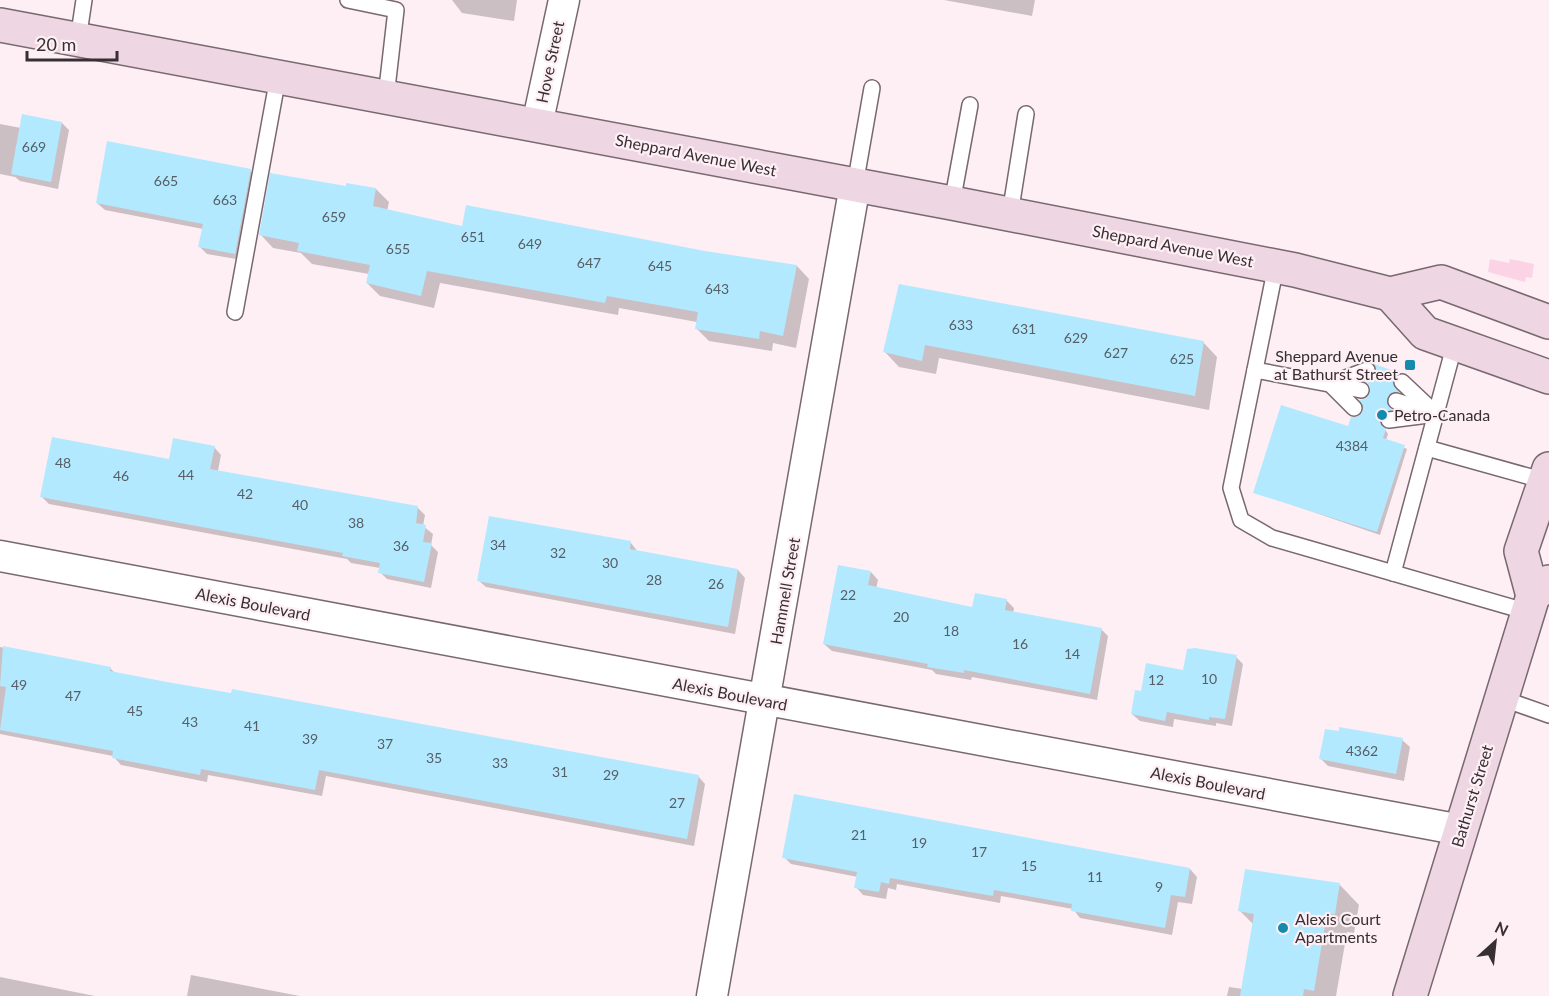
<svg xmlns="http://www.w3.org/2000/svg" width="1549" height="996" font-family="Lato,sans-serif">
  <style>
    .green { fill: #fbd3e4 }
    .shadow { fill: #0003 }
    .building { fill: #b3e9fe }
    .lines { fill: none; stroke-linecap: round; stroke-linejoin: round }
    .lane-casing { stroke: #78686f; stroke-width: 18 }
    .street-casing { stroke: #78686f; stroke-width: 33 }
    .secondary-casing { stroke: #78686f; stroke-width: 36 }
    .lane { stroke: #fff; stroke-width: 15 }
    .street { stroke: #fff; stroke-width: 30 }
    .secondary { stroke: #eed6e2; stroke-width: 33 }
    .poi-dot { fill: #128bae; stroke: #feeff5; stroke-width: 2 }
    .labels { text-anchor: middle; stroke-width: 4.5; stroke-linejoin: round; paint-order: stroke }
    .number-label { font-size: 14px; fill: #565e66 }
    .street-label { font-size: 16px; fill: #373033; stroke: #feeff5 }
    .poi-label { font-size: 16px; fill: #373033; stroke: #feeff5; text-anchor: start }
  </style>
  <rect width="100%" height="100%" fill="#feeff5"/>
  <path class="green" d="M1490,259L1509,263L1510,259L1534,264L1532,278L1526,277L1525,282L1488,272Z"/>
  <g class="shadow">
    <path d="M452,0H517L514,21L462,13Z"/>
    <path d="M944,0H1035L1032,16Z"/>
    <path d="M62,123L69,130L58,189L20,181L15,177L0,174V124L21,128Z"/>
    <path d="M250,171L258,178L242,260L207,254L200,247L203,229L105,210L97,203Z"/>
    <path d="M347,188L376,189L389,202L387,211L463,228L705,253L797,266L809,279L796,348L773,343L772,351L709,341L696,328L697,322L619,308L618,315L440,283L434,308L380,296L367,283L369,274L312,264L301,253L273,248L261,235Z"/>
    <path d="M899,286L1203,342L1217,357L1209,410L939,358L936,374L899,367L885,352Z"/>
    <path d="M1399,374L1402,377L1395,384L1400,395L1389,402V408L1394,413L1386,416L1382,425L1388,434L1386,440L1407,449L1380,535L1255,492L1349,428L1365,411V400Z"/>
    <path d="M214,447L221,455L218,471L418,508L425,515L423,526L433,534L431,545L438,552L431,588L387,579L380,572V568L351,563L347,559L49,504L42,497Z"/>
    <path d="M631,543L638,552L738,570L745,578L735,634L486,587L478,580Z"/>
    <path d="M871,572L878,580L876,589L974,609L976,595L1007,601L1014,608L1013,613L1101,629L1108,636L1097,700L972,677L971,680L936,674L932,670L832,651L824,644Z"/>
    <path d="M0,647L110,668L116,674L698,776L705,784L694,846L326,776L322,796L208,775L207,782L121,765L113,756L0,734Z"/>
    <path d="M1236,657L1243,664L1232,726L1216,723V726L1174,719L1173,727L1140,721L1132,714L1142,693Z"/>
    <path d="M1402,740L1410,747L1404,781L1328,766L1320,758Z"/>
    <path d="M784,857L1190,869L1197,877L1192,904L1178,902L1172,935L1080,918L1073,909L1001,896L1000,903L897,884L896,890L888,888L886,899L863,895L856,887L858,877L791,864Z"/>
    <path d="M1340,885L1359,905L1354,933L1347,932L1336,996H1227L1229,987L1243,989L1254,925L1239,910Z"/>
    <path d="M191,975L300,996H187Z"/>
    <path d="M0,977L95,996H0Z"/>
  </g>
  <g class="building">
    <path d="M22,114L62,122L51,182L11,174Z"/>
    <path d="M107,141L251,169L235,254L198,247L203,224L96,203Z"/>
    <path d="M270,173L346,186V183L376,188L373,206L462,226L466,205L705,251L797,265L783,336L760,331L759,339L695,329L698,312L607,296L605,303L427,271L421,296L366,283L370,265L297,251L299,243L259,235Z"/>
    <path d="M899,284L1204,341L1195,396L925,345L922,361L883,352Z"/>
    <path d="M1374,364L1400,373L1392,380L1398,392L1390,393L1387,399V404L1392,410L1383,413L1379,421L1386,429L1383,438L1405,445L1377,532L1253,493L1281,405L1348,426L1351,417H1357L1363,411L1359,400L1365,399L1370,392V386L1365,381L1375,376Z"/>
    <path d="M52,437L169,459L173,438L215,446L210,469L418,506L416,523L426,525L423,542L432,543L424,582L378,573L380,563L342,556L343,553L40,497Z"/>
    <path d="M489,516L631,541L630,549L738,569L728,627L477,581Z"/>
    <path d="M838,565L871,571L868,585L972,607L975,593L1007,599L1005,610L1102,628L1090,694L964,670V673L927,667L928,664L823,644Z"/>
    <path d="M3,646L111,667L110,671L167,682L231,693L232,689L699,775L687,839L319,770L315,790L201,769L200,775L112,758L113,751L0,730L6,687L0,686Z"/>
    <path d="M1195,648L1237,655L1225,719L1209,717V720L1167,712L1165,721L1131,714L1135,690L1141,691L1146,663L1183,670L1187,649Z"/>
    <path d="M1339,727L1403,738L1396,774L1319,759L1325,729L1339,731Z"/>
    <path d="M794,794L1190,868L1185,897L1171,895L1165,928L1071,911L1072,904L994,890L993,896L890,878L889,884L881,882L879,892L854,888L857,872L782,858Z"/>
    <path d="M1245,869L1340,883L1335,914L1327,913L1314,991L1304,989L1303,996H1240L1254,914L1238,911Z"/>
  </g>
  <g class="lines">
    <defs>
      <g id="lane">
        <path d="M348,0L396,10L386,97"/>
        <path d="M78,40L84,0"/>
        <path d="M855,185L872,88"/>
        <path d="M952,203L970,105"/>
        <path d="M1010,214L1026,114"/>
        <path d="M1276,266L1231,488L1241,520L1272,538L1528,612"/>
        <path d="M235,312L278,77"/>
        <path d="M1255,370L1361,390"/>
        <path d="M1402,382L1436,414"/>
        <path d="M1396,401L1430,412"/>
        <path d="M1354,408L1330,384L1367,370"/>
        <path d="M1389,420L1436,414"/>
        <path d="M1427,448L1545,481"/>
        <path d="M1393,573L1455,343"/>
        <path d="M1501,698L1549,715"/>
      </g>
      <g id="street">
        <path d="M537,125L564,0"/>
        <path d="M0,556L1461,830"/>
        <path d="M712,996L855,185"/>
      </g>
      <g id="secondary">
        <path d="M0,25L952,203L1295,270L1390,294L1441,282L1549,322"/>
        <path d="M1390,294L1425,333L1549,377"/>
        <path d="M1533,596L1521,551L1549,469"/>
        <path d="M1410,996L1533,596L1549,582"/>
      </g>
    </defs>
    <use href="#lane" class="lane-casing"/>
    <use href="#street" class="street-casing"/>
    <use href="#secondary" class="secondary-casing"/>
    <use href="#lane" class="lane"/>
    <use href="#street" class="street"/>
    <use href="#secondary" class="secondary"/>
  </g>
  <g class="poi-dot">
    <rect x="1404" y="359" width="12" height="12" rx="3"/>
    <circle cx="1382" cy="415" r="6"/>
    <circle cx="1283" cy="928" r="6"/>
  </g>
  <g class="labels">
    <g class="number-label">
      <text x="34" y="152">669</text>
      <text x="166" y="186">665</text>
      <text x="225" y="205">663</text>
      <text x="334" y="222">659</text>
      <text x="473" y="242">651</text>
      <text x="530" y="249">649</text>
      <text x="398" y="254">655</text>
      <text x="589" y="268">647</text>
      <text x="660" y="271">645</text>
      <text x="717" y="294">643</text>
      <text x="961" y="330">633</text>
      <text x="1024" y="334">631</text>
      <text x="1076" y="343">629</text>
      <text x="1116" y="358">627</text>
      <text x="1182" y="364">625</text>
      <text x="1352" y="451">4384</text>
      <text x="63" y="468">48</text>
      <text x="186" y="480">44</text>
      <text x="121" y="481">46</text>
      <text x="245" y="499">42</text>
      <text x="300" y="510">40</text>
      <text x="356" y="528">38</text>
      <text x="498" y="550">34</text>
      <text x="401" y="551">36</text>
      <text x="558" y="558">32</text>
      <text x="610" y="568">30</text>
      <text x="654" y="585">28</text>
      <text x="716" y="589">26</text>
      <text x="848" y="600">22</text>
      <text x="901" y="622">20</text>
      <text x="951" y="636">18</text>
      <text x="1020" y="649">16</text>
      <text x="1072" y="659">14</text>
      <text x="1209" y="684">10</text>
      <text x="1156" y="685">12</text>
      <text x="19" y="690">49</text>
      <text x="73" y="701">47</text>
      <text x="135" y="716">45</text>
      <text x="190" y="727">43</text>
      <text x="252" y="731">41</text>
      <text x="310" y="744">39</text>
      <text x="385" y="749">37</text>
      <text x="1362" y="756">4362</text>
      <text x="434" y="763">35</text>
      <text x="500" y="768">33</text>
      <text x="560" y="777">31</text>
      <text x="611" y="780">29</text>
      <text x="677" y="808">27</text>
      <text x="859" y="840">21</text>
      <text x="919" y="848">19</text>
      <text x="979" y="857">17</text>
      <text x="1029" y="871">15</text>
      <text x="1095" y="882">11</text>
      <text x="1159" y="892">9</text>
    </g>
    <g class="street-label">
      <text transform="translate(550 62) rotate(-78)" y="6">Hove Street</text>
      <text transform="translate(696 155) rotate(11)" y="6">Sheppard Avenue West</text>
      <text transform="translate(1173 246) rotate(11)" y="6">Sheppard Avenue West</text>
      <text transform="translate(785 591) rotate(-80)" y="6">Hammell Street</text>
      <text transform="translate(253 604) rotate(11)" y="6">Alexis Boulevard</text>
      <text transform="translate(730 694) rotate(11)" y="6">Alexis Boulevard</text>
      <text transform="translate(1208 783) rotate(11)" y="6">Alexis Boulevard</text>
      <text transform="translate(1472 796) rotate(-73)" y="6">Bathurst Street</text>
    </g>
    <g class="poi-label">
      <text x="1398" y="362" text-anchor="end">Sheppard Avenue<tspan x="1398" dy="18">at Bathurst Street</tspan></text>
      <text x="1394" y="421">Petro-Canada</text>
      <text x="1295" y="925">Alexis Court<tspan x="1295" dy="18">Apartments</tspan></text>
    </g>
  </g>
  <g transform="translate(1495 942) rotate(27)" stroke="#feeff5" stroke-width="4.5" paint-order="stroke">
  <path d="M0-4.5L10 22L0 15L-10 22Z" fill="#373033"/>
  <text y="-9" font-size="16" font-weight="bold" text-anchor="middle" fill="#373033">N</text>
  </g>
  <path d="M27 51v9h90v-9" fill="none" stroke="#373033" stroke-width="3"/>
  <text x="36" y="51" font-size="18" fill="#373033" stroke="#feeff5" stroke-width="4.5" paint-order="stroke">20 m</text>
</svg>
